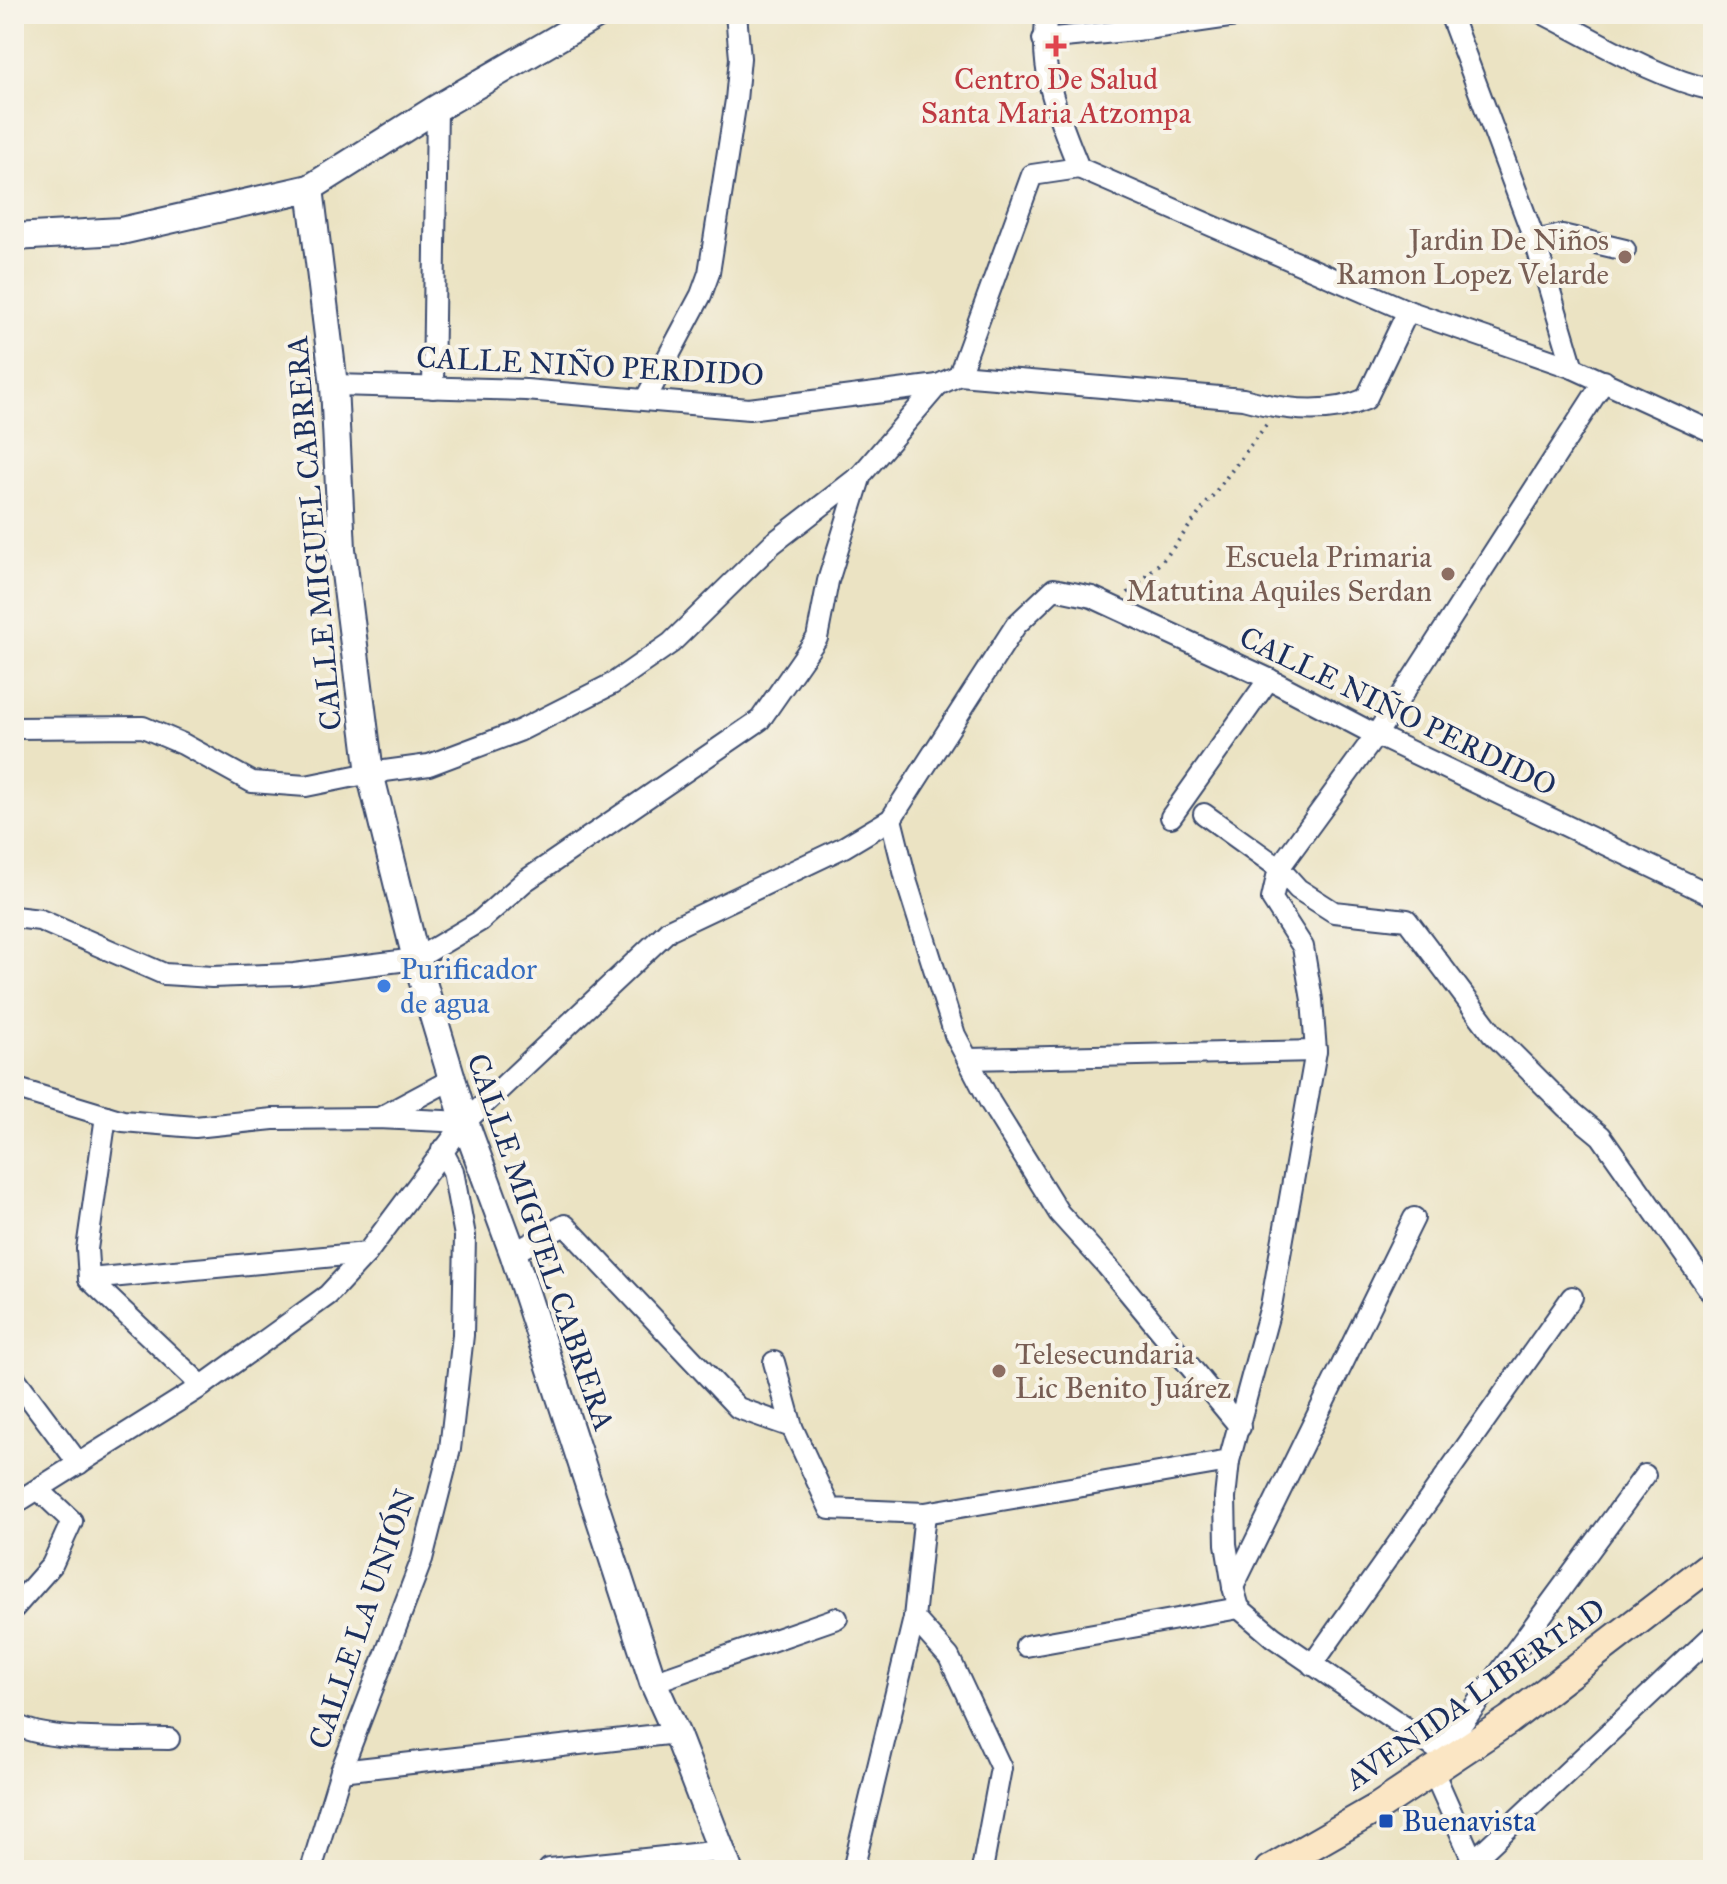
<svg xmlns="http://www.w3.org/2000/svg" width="1727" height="1884" font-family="'IM FELL Great Primer',serif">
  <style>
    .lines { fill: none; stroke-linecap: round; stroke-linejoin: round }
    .minor-casing { stroke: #3a4a6d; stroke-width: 24 }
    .tertiary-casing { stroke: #3a4a6d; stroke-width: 30 }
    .secondary-casing { stroke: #3a4a6d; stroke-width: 32 }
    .path { stroke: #3a4a6d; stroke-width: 4; stroke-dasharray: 2 6; stroke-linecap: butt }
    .minor { stroke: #fff; stroke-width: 20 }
    .tertiary { stroke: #fff; stroke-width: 26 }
    .secondary { stroke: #fbe6c4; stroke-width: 28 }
    .health-dot { fill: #e0444e; stroke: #f7f3e8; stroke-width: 3 }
    .education-dot { fill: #8d6e63; stroke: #f7f3e8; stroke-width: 3 }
    .shop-dot { fill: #3f7fe0; stroke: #f7f3e8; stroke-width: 3 }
    .transit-dot { fill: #1a4fb4; stroke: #f7f3e8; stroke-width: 3 }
    .labels { text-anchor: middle; stroke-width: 8; stroke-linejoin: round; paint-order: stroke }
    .health-label { font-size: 30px; fill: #be3a42; stroke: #f7f3e8 }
    .education-label { font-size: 30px; fill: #785e54; stroke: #f7f3e8; text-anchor: end }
    .street-label { font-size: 30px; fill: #1b2f5e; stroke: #f7f3e8 }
    .shop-label { font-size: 30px; fill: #366cbe; stroke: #f7f3e8; text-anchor: start }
    .transit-label { font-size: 30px; fill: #164399; stroke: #f7f3e8; text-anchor: start }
  </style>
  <rect width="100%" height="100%" fill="#f7f3e8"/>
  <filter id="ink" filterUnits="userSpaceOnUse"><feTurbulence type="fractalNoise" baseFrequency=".0125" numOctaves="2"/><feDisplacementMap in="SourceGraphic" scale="16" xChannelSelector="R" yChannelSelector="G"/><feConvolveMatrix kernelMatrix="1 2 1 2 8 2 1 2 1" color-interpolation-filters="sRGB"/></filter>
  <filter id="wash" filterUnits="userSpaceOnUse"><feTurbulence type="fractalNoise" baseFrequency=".006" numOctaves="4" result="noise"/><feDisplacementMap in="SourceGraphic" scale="32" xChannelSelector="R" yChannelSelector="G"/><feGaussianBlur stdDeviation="1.8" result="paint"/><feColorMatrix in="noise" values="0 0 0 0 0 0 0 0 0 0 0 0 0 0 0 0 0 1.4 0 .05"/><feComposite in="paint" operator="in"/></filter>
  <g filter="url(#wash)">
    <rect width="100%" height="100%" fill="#ebe3c3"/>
  </g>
  <g filter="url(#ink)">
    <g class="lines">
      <defs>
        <g id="minor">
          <path d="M1450,14L1535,241L1573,368"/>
          <path d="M1544,14C1598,41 1654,77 1713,90"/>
          <path d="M1043,39L1146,29L1250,14"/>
          <path d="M1079,168L1408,311L1573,368L1713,432"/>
          <path d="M1535,241L1562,235L1625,250"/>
          <path d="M959,375L1032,175L1079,168C1058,116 1038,71 1047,14"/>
          <path d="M334,385L526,390L749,409L938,385"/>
          <path d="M433,388L437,108"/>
          <path d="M645,400L701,295L709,273L736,100L740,58L736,14"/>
          <path d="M14,728L143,727L183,744L252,782L306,786L370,773L429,765L519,731L612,684L671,643L772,544L861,475L938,385L959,375L1243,399C1283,410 1328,416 1366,399L1408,311"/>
          <path d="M1204,814L1279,868L1298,889L1334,912L1407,920L1492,1033L1566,1107L1601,1136L1713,1295"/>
          <path d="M1171,817L1269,679"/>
          <path d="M891,819L907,883L955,1035L990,1102L1059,1213L1107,1266L1240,1427"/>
          <path d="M14,917L40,920L164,974L212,977L294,974L416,959L480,921L525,881L760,720L817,638L828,581L861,475"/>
          <path d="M968,1059L1316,1051"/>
          <path d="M14,1088L123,1121L195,1127L273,1119L378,1118L465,1122"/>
          <path d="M106,1116L87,1249L89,1279L202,1386"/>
          <path d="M381,1117L452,1079"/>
          <path d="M513,1253L565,1225L738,1408L792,1427"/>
          <path d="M89,1279L367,1253"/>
          <path d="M774,1362L792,1427L830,1509L925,1513L1229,1461"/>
          <path d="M14,1377L79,1464"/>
          <path d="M14,1504L202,1386L328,1295L367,1253L465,1122L669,930L844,847L891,819L1016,625L1054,589L1092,597L1269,679L1376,735L1713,896"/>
          <path d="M925,1513L914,1618L949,1657L1001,1768L982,1870"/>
          <path d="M1233,1587L1414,1218"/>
          <path d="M14,1608L52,1565L72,1521L39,1490"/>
          <path d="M1026,1646L1239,1608"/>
          <path d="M1312,1665L1572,1297"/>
          <path d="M653,1682L837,1618"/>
          <path d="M14,1723C40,1743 134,1738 169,1739"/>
          <path d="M1441,1752L1645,1475"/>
          <path d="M1448,1760L1441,1752L1273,1637L1239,1608L1233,1587L1226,1544L1225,1498L1229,1461L1271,1306L1316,1051L1312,1000L1303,947L1272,899L1279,868L1376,735L1604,381"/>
          <path d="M341,1771L676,1733"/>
          <path d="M1433,1771L1473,1861L1713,1635"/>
          <path d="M549,1869L722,1851"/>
          <path d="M311,1870L341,1771L422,1559L450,1449L463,1335L465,1236L453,1171L442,1150"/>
          <path d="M853,1870L914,1618"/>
        </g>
        <g id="tertiary">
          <path d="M310,188L334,385L342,549L370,773L416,959L465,1122L513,1253L653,1682L676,1733L729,1870"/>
          <path d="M14,237L121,231L310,188L437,108L599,14"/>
        </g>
        <path id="secondary" d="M1269,1870L1377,1808L1509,1720L1713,1563"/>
      </defs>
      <use href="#minor" class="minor-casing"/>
      <use href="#tertiary" class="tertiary-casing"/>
      <use href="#secondary" class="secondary-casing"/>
      <path class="path" d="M1128,593L1166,557L1267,424"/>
      <use href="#minor" class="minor"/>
      <use href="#tertiary" class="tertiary"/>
      <use href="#secondary" class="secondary"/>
    </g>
  </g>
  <path class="health-dot" d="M1052 34h8v8h8v8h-8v8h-8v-8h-8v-8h8z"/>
  <g class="education-dot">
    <circle cx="1625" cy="257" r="8"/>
    <circle cx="1448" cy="574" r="8"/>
    <circle cx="999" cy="1371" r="8"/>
  </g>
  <circle class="shop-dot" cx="384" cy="986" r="8"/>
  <rect class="transit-dot" x="1378" y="1813" width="16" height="16" rx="4"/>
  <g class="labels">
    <g class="health-label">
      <text x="1056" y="89">Centro De Salud<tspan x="1056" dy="34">Santa Maria Atzompa</tspan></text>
    </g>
    <g class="education-label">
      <text x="1609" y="250">Jardin De Niños<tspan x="1609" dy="34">Ramon Lopez Velarde</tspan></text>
      <text x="1432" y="567">Escuela Primaria<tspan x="1432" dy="34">Matutina Aquiles Serdan</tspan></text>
      <text x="1015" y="1364" text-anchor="start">Telesecundaria<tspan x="1015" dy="34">Lic Benito Juárez</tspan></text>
    </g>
    <g class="street-label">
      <text transform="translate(590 366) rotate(3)" y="10">CALLE NIÑO PERDIDO</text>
      <text transform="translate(314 533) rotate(-95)" y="10">CALLE MIGUEL CABRERA</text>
      <text transform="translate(1398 711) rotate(26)" y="10">CALLE NIÑO PERDIDO</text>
      <text transform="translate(541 1242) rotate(71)" y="10">CALLE MIGUEL CABRERA</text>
      <text transform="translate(362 1619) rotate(-71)" y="10">CALLE LA UNIÓN</text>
      <text transform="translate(1475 1694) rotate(-35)" y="10">AVENIDA LIBERTAD</text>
    </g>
    <g class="shop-label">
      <text x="400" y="979">Purificador<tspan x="400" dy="34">de agua</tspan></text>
    </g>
    <g class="transit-label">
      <text x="1402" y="1831">Buenavista</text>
    </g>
  </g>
  <rect width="1727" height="1884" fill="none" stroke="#f7f3e8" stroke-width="48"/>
</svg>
